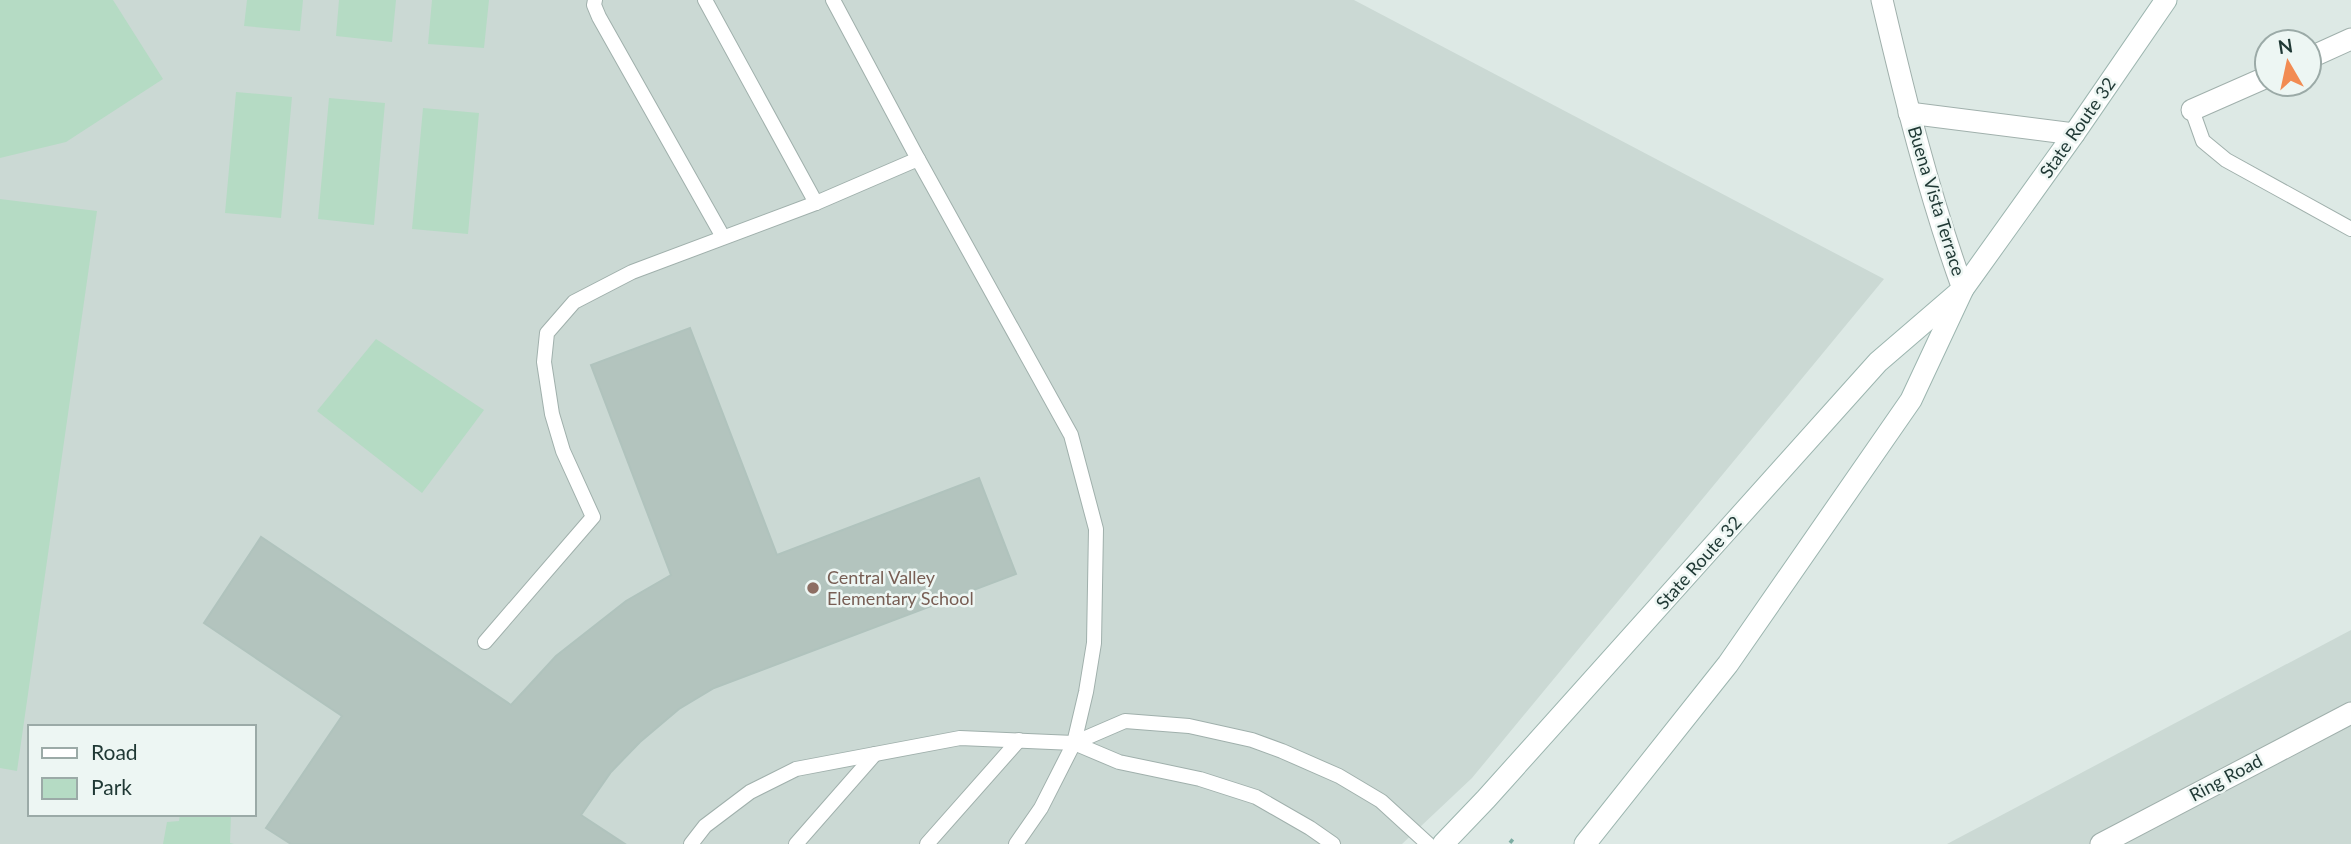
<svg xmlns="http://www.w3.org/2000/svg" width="2351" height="844" font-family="Lato,sans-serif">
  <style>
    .built { fill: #cbd9d4; fill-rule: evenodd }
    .green { fill: #b5dbc4 }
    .building { fill: #b3c4be; stroke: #b0c3bd; stroke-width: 2 }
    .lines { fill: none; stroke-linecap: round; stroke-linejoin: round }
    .service-casing { stroke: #a0b0ac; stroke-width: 16 }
    .minor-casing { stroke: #a0b0ac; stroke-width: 23 }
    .secondary-casing { stroke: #9cb5af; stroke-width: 23 }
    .path { stroke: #7dada3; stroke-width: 4.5; stroke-dasharray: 3.5 5; stroke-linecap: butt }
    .service { stroke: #fff; stroke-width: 14 }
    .minor { stroke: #fff; stroke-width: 21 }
    .secondary { stroke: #fff; stroke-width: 21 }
    .education-dot { fill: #8d6e63; stroke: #edf6f3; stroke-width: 2.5 }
    .labels { text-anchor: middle; stroke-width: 5; stroke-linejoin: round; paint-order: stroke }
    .street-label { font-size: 18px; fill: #1f3834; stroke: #edf6f3 }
    .education-label { font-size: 18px; fill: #785e54; stroke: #edf6f3; text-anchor: start }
  </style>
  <rect width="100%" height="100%" fill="#dde9e5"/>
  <g class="built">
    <path d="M0,0H1354L1884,279L1472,778L1402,844H0ZM30,727H254V814H30Z"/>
    <path d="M2351,630V844H1947Z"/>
  </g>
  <g class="green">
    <path d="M0,0H113L163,79L66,142L0,158Z"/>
    <path d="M247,0H303L300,31L244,26Z"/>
    <path d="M339,0H396L392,42L336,36Z"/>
    <path d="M432,0H489L484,48L428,44Z"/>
    <path d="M236,92L292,97L281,218L225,213Z"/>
    <path d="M329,98L385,103L374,225L318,219Z"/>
    <path d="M423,108L479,113L468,234L412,229Z"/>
    <path d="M0,199L97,211L17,771L0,768Z"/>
    <path d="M376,339L484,410L422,493L317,411Z"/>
    <path d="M180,814H231L230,843L234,844H163L167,822L179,821Z"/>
  </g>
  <path class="building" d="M690,328L777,555L979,478L1016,574L714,688L679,709L640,742L611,772L581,815L625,844H291L266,828L342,716L204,623L261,537L511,705L556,656L626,601L671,575L591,365Z"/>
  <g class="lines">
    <defs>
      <g id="service">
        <path d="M595,0L594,5L599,17L723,237"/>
        <path d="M705,0L816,203"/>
        <path d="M833,0L918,159"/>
        <path d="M2192,110L2203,141L2226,160L2351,229"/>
        <path d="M485,642L593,517L563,451L552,414L544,362L547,333L574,302L632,272L816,203L918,159L1071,435L1096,529L1094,643L1086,692L1074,743L1041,808L1016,844"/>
        <path d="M1074,743L1125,721L1189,726L1252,740L1282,751L1339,776L1381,801L1428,844"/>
        <path d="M691,844L705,826L750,792L796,769L960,738L1074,743L1119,762L1200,779L1256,797L1310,828L1333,844"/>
        <path d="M796,844L875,754"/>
        <path d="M927,844L1019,740"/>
      </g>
      <g id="minor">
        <path d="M1882,0C1905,98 1929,195 1963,289"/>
        <path d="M2309,58L2351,39"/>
        <path d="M2192,110L2267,77"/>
        <path d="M1909,113L2074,134"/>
        <path d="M2101,844L2351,713"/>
      </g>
      <g id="secondary">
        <path d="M1443,844L1486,799L1878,362L1957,294"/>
        <path d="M1585,844L1728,664L1911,400L1963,289L2074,134L2166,0"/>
      </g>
    </defs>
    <use href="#service" class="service-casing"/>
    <use href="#minor" class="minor-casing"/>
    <use href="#secondary" class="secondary-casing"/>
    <path class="path" d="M1510,840L1515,844"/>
    <use href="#service" class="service"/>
    <use href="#minor" class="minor"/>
    <use href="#secondary" class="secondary"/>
  </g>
  <circle class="education-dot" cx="813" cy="588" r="7"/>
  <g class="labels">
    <g class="street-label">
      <text transform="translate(2078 128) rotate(-55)" y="6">State Route 32</text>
      <text transform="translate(1936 201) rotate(73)" y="6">Buena Vista Terrace</text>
      <text transform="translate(1699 563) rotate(-48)" y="6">State Route 32</text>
      <text transform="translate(2226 778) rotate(-28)" y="6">Ring Road</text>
    </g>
    <g class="education-label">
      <text x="827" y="584">Central Valley<tspan x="827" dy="21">Elementary School</tspan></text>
    </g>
  </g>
  <rect x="28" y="725" width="228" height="91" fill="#edf6f3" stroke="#9baaa7" stroke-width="2"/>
  <rect x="42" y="748" width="35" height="10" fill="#ffffff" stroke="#9baaa7" stroke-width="2"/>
  <text x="91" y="760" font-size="21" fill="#1f3834">Road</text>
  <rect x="42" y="778" width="35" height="21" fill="#b5dbc4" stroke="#9baaa7" stroke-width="2"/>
  <text x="91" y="795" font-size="21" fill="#1f3834">Park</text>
  <g transform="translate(2288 63) rotate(351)"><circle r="33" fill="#edf6f3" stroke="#9baaa7" stroke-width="2"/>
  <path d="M0-5L12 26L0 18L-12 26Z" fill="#f28b52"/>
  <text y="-10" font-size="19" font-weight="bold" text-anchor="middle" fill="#1f3834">N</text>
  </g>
</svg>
